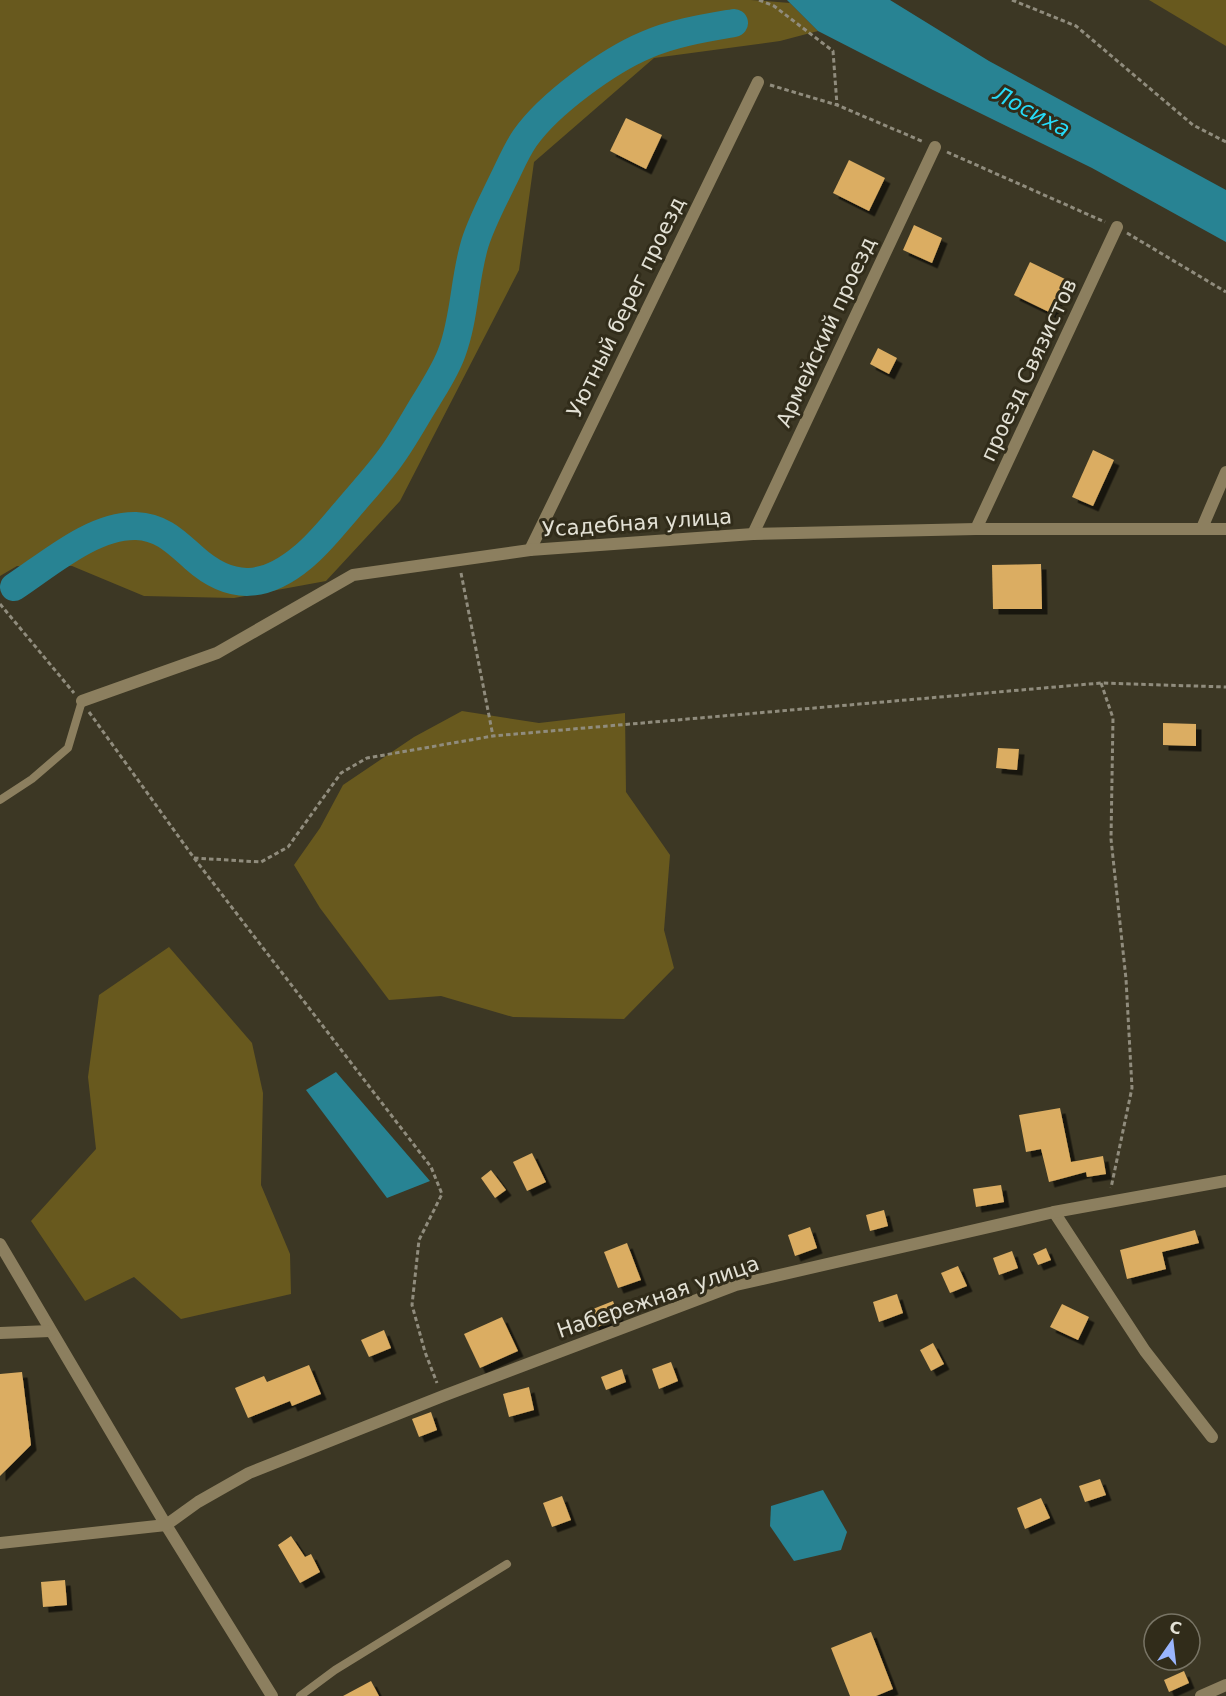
<svg xmlns="http://www.w3.org/2000/svg" width="1226" height="1696" font-family="'DejaVu Sans',sans-serif">
  <style>
    .green { fill: #68591e }
    .water { fill: #288393 }
    .lines { fill: none; stroke-linecap: round; stroke-linejoin: round }
    .river { stroke: #288393; stroke-width: 28 }
    .building { fill: #dbad62; filter: url(#shadow) }
    .path { stroke: #908c7d; stroke-width: 3; stroke-dasharray: 4.5 3; stroke-linecap: butt }
    .service { stroke: #8c7f5f; stroke-width: 8 }
    .minor { stroke: #8c7f5f; stroke-width: 12 }
    .labels { text-anchor: middle; stroke-width: 6; stroke-linejoin: round; paint-order: stroke }
    .street-label { font-size: 21px; fill: #e3e1d5; stroke: #312c1a }
    .water-label { font-size: 22px; font-style: italic; fill: #26dbf8; stroke: #312c1a }
  </style>
  <defs>
    <filter id="shadow"><feDropShadow dx="5.5" dy="5.5" stdDeviation="0" flood-color="#0009"/></filter>
  </defs>
  <rect width="100%" height="100%" fill="#3c3724"/>
  <g class="green">
    <path d="M0,0H751L790,3L818,31L780,41L654,58L534,162L519,270L400,501L326,581L234,598L144,596L72,566H17L0,576Z"/>
    <path d="M1149,0H1226V46Z"/>
    <path d="M462,711L539,723L625,713L626,792L670,855L664,930L674,968L624,1019L513,1017L441,996L389,1000L320,908L294,865L320,828L343,785L414,737Z"/>
    <path d="M169,947L252,1043L263,1093L261,1185L290,1254L291,1294L181,1319L134,1277L85,1301L31,1221L96,1149L88,1077L99,995Z"/>
  </g>
  <g class="water">
    <path d="M787,0H890L989,61L1226,190V242L1092,168L933,90L818,31Z"/>
    <path d="M336,1072L430,1181L387,1198L306,1090Z"/>
    <path d="M823,1490L847,1532L841,1550L794,1561L770,1526L771,1506Z"/>
  </g>
  <g class="lines">
    <path class="river" d="M14,587C49,564 93,525 136,526C162,527 176,542 194,558C232,592 266,588 303,557C320,543 332,527 346,511C361,493 377,476 390,458C404,439 415,418 427,399C436,384 446,369 452,352C465,317 464,279 475,243C482,221 493,201 503,180C510,166 516,151 525,138C549,104 608,61 646,45C673,33 705,28 734,23"/>
  </g>
  <g class="building">
    <path d="M626,118L662,135L646,169L610,151Z"/>
    <path d="M849,160L885,178L869,211L833,193Z"/>
    <path d="M914,225L942,238L932,263L903,250Z"/>
    <path d="M1030,262L1067,280L1051,313L1014,295Z"/>
    <path d="M878,348L897,358L889,374L870,364Z"/>
    <path d="M1093,450L1114,460L1093,506L1072,497Z"/>
    <path d="M1041,564L1042,609H993L992,565Z"/>
    <path d="M1163,723L1196,724V746L1163,745Z"/>
    <path d="M998,748L1019,749L1017,770L996,768Z"/>
    <path d="M1060,1108L1071,1162L1103,1156L1106,1174L1087,1177L1086,1172L1049,1182L1041,1149L1026,1152L1019,1115Z"/>
    <path d="M532,1153L546,1182L527,1191L513,1162Z"/>
    <path d="M491,1170L506,1190L495,1198L481,1178Z"/>
    <path d="M1001,1185L1004,1202L976,1207L973,1189Z"/>
    <path d="M884,1210L888,1226L870,1231L866,1215Z"/>
    <path d="M810,1227L817,1248L795,1256L788,1235Z"/>
    <path d="M1195,1230L1199,1243L1162,1252L1166,1269L1127,1279L1120,1250Z"/>
    <path d="M627,1243L641,1280L618,1288L604,1252Z"/>
    <path d="M1046,1248L1051,1260L1038,1265L1033,1254Z"/>
    <path d="M1012,1251L1018,1268L999,1275L993,1258Z"/>
    <path d="M958,1266L967,1286L950,1293L941,1273Z"/>
    <path d="M897,1294L903,1313L879,1322L873,1302Z"/>
    <path d="M613,1301L619,1318L595,1328L588,1311Z"/>
    <path d="M1062,1304L1089,1317L1078,1340L1050,1327Z"/>
    <path d="M502,1317L518,1351L480,1368L464,1334Z"/>
    <path d="M384,1330L391,1348L369,1357L361,1340Z"/>
    <path d="M933,1343L944,1364L931,1371L920,1350Z"/>
    <path d="M671,1362L678,1381L659,1389L652,1369Z"/>
    <path d="M309,1365L321,1394L292,1406L290,1401L248,1418L235,1388L264,1376L267,1382Z"/>
    <path d="M622,1369L626,1382L606,1390L601,1377Z"/>
    <path d="M22,1372L31,1445L0,1476V1374Z"/>
    <path d="M529,1387L534,1410L509,1417L503,1394Z"/>
    <path d="M431,1412L437,1430L419,1437L412,1419Z"/>
    <path d="M1100,1479L1106,1495L1085,1502L1079,1486Z"/>
    <path d="M562,1496L571,1520L552,1527L543,1503Z"/>
    <path d="M1041,1498L1050,1518L1025,1529L1017,1508Z"/>
    <path d="M291,1536L305,1557L311,1554L320,1572L300,1583L278,1545Z"/>
    <path d="M65,1580L67,1605L43,1607L41,1582Z"/>
    <path d="M871,1632L893,1689L876,1696H850L831,1648Z"/>
    <path d="M1184,1671L1189,1683L1169,1692L1164,1680Z"/>
    <path d="M371,1681L379,1696H343Z"/>
  </g>
  <g class="lines">
    <g class="path">
      <path d="M759,0L774,6L833,51L837,105"/>
      <path d="M1012,0L1076,26L1193,125L1226,142"/>
      <path d="M770,85L837,105L924,142"/>
      <path d="M947,152L1105,222"/>
      <path d="M1127,233L1226,292"/>
      <path d="M461,573L493,736"/>
      <path d="M0,604L74,693"/>
      <path d="M1101,683L1113,718L1111,839L1126,979L1132,1088L1111,1188"/>
      <path d="M89,712L194,858L431,1167L442,1194L419,1240L412,1305L425,1352L437,1383"/>
      <path d="M194,858L261,862L288,847L341,773L367,758L493,736L1101,683L1226,687"/>
    </g>
    <g class="service">
      <path d="M0,800L32,779L68,748L82,701"/>
      <path d="M300,1696L335,1670L507,1564"/>
    </g>
    <g class="minor">
      <path d="M1202,528L1226,472"/>
      <path d="M976,529L1117,227"/>
      <path d="M753,534L935,147"/>
      <path d="M530,550L758,82"/>
      <path d="M82,701L217,653L353,575L530,550L753,534L976,529H1226"/>
      <path d="M1054,1212L1145,1351L1212,1437"/>
      <path d="M0,1244L166,1525L272,1696"/>
      <path d="M0,1333L50,1331"/>
      <path d="M0,1543L166,1525L198,1502L249,1473L443,1396L736,1285L1054,1212L1226,1181"/>
      <path d="M1201,1696L1226,1685"/>
    </g>
  </g>
  <g class="labels">
    <g class="street-label">
      <text transform="translate(626 307) rotate(-64)" y="7">Уютный берег проезд</text>
      <text transform="translate(826 332) rotate(-65)" y="7">Армейский проезд</text>
      <text transform="translate(1029 370) rotate(-65)" y="7">проезд Связистов</text>
      <text transform="translate(637 523) rotate(-4)" y="7">Усадебная улица</text>
      <text transform="translate(658 1297) rotate(-19)" y="7">Набережная улица</text>
    </g>
    <g class="water-label">
      <text transform="translate(1032 111) rotate(28)" y="8">Лосиха</text>
    </g>
  </g>
  <g transform="translate(1172 1642) rotate(14)"><circle r="28" fill="#312c1a" stroke="#787465" stroke-width="1.5"/>
  <path d="M0-4.5L10 22L0 15L-10 22Z" fill="#9ab5fd"/>
  <text y="-9" font-size="16" font-weight="bold" text-anchor="middle" fill="#e3e1d5">С</text>
  </g>
</svg>
